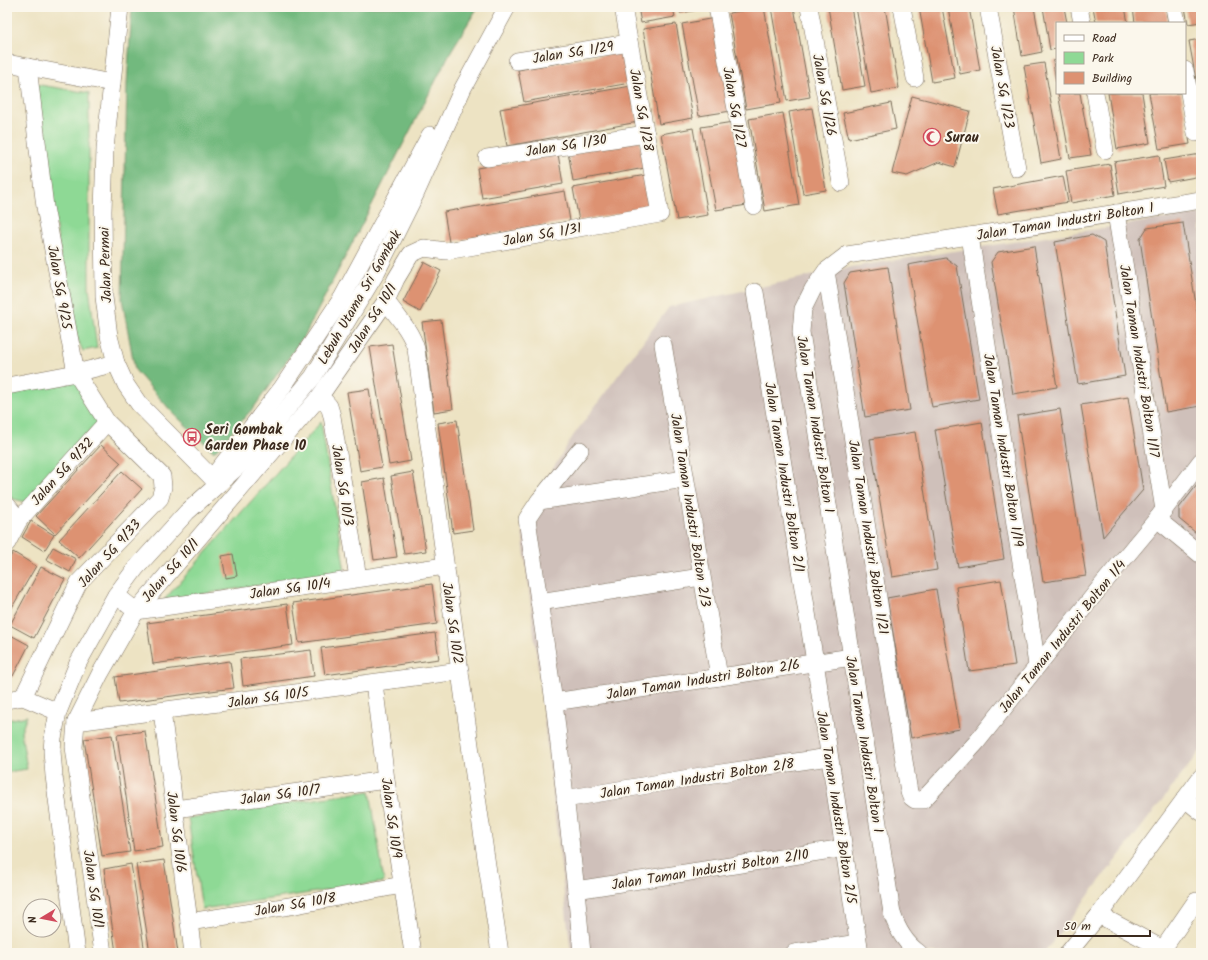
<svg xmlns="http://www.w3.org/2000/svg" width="1208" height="960" font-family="Kalam,sans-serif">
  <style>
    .industrial { fill: #cfc0ba }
    .green { fill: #8ed995; stroke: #64825a }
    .forest { fill: #72b97e; stroke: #56724e }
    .building { fill: #dd9272 }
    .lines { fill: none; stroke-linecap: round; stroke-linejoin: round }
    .minor-casing { stroke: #796b58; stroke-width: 18 }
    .minor { stroke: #fff; stroke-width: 17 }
    .labels { text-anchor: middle; stroke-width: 4; stroke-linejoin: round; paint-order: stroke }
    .street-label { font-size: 14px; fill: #3b2a1e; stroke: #fbf7ec }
    .poi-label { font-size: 14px; font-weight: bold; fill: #3b2a1e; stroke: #fbf7ec; text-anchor: start }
  </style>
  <rect width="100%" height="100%" fill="#fbf7ec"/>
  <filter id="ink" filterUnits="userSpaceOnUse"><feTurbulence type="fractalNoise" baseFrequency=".025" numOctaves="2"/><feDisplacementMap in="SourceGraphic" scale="8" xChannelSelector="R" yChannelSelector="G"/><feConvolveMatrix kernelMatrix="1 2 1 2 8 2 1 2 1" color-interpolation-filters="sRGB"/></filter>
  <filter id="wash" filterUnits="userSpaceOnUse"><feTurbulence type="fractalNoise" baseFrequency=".012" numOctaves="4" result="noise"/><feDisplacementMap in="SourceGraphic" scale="16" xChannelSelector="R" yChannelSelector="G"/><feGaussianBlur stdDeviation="0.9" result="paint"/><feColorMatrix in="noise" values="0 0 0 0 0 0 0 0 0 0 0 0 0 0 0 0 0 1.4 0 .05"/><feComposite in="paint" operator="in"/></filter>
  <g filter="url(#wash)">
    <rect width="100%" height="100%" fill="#ede3c3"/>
    <path class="industrial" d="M1201,213V750L1044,953H571L521,521L573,436L669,307L851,267Z"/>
    <g class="green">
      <path d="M34,84L89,93V288L97,348L83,351L71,325Z"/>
      <path d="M75,378L100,420L26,502L13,499L7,492V391Z"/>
      <path d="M321,422L345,572L164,600Z"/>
      <path d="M27,716L21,732L27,769L7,772V720Z"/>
      <path d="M370,791L384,882L202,909L188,818Z"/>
    </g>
    <path class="forest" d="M132,7H478L451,51L306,333L255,406L214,452L172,412L135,370L122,299L127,84Z"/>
    <g id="blocks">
      <g class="building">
        <path d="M638,7H673L675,17L641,23Z"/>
        <path d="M679,7H710V8L680,13Z"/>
        <path d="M764,7L781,103L746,109L729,13Z"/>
        <path d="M771,7H794L810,97L787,101Z"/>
        <path d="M828,7H851L865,86L842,90Z"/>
        <path d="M856,7H885L899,88L871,93Z"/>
        <path d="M919,7H942L955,78L932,82Z"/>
        <path d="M948,7H969L980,70L960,74Z"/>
        <path d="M1014,7H1034L1042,52L1022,56Z"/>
        <path d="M1043,7H1064L1067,23H1057V49L1050,50Z"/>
        <path d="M1093,7H1125L1128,23H1096Z"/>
        <path d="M1133,7H1166L1168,23H1135Z"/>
        <path d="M1185,7H1201V22L1188,24Z"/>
        <path d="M715,18L731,111L699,116L682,24Z"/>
        <path d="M676,24L693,118L659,124L643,29Z"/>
        <path d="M1201,39V102H1200L1189,41Z"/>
        <path d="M625,51L630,83L524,102L518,70Z"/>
        <path d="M1057,60V82H1056L1053,61Z"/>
        <path d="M1044,63L1061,159L1041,163L1024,66Z"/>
        <path d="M631,86L638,122L507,146L500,109Z"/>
        <path d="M1058,93H1080L1091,155L1070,158Z"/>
        <path d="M1108,93H1142L1150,143L1117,149Z"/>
        <path d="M1149,93H1181L1190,144L1159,149Z"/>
        <path d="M912,96L970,111L955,167L939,162L907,176L892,173Z"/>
        <path d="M891,103L896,129L849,139L843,113Z"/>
        <path d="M812,108L826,190L803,194L789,112Z"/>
        <path d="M783,113L799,205L765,211L749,119Z"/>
        <path d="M733,122L747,205L716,210L701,127Z"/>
        <path d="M693,128L708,215L677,220L661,134Z"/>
        <path d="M639,138L645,168L573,181L568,151Z"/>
        <path d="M558,154L563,184L482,198L477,168Z"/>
        <path d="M1201,154V176L1168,182L1164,160Z"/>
        <path d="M1159,155L1164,186L1119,194L1114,162Z"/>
        <path d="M1110,164L1115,195L1071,203L1066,171Z"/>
        <path d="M646,175L652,208L579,221L573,188Z"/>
        <path d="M1063,176L1068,202L998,214L993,189Z"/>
        <path d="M565,191L570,221L449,242L444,212Z"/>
        <path d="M1183,223L1201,336V406L1166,412L1140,239L1147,228Z"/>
        <path d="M1092,235L1104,242L1125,376L1078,384L1055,242Z"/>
        <path d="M1034,246L1057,387L1013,394L991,262L998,252Z"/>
        <path d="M946,258L957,266L979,399L932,407L908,265Z"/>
        <path d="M424,262L441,271L420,312L403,302Z"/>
        <path d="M888,267L910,410L865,417L844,283L850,273Z"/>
        <path d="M441,320L453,409L434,412L422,322Z"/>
        <path d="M392,344L411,461L389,465L370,347Z"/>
        <path d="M369,389L382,467L360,471L347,392Z"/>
        <path d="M1128,397L1143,490L1103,537L1081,405Z"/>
        <path d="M1060,409L1086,576L1043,582L1017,416Z"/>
        <path d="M457,420L473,530L453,533L438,423Z"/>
        <path d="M982,422L1004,559L958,567L935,430Z"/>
        <path d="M915,432L937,570L892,577L870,439Z"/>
        <path d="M101,445L121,463L55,534L36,516Z"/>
        <path d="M122,471L142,489L79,558L59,540Z"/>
        <path d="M413,472L426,551L404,554L391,476Z"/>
        <path d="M384,478L397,557L374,560L362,482Z"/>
        <path d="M1201,480V537L1179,519V508Z"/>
        <path d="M31,521L54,535L44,551L22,537Z"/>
        <path d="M53,547L76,559L70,572L46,559Z"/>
        <path d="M13,552L36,566L7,616V563Z"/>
        <path d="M233,554L237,576L226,578L222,556Z"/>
        <path d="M41,567L65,579L34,638L10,625Z"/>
        <path d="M1001,580L1015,665L969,671L956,587Z"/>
        <path d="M432,584L437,624L299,643L293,603Z"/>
        <path d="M936,589L960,729L911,738L887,598Z"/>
        <path d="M287,604L293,645L153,664L147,623Z"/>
        <path d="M7,633L29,645L13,676L7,680Z"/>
        <path d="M435,633L439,659L325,675L321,648Z"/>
        <path d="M311,650L314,676L243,686L240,659Z"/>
        <path d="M230,661L234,688L119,703L115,677Z"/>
        <path d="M145,731L163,847L134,851L117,735Z"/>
        <path d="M112,735L130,852L102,856L84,739Z"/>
        <path d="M164,860L178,953H150L136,864Z"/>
        <path d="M131,864L145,953H116L104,869Z"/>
      </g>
    </g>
  </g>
  <g filter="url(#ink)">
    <use href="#blocks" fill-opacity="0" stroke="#796b58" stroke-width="1"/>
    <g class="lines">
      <defs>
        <g id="minor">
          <path d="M120,7L105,149L103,211L104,297L109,336L116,363L126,385L139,404L218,484"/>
          <path d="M717,7L754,206"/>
          <path d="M809,7L841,183"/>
          <path d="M902,7L915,78"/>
          <path d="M988,7L1017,168"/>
          <path d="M1079,7L1082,23"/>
          <path d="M1174,7L1177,23"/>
          <path d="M517,61L629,43"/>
          <path d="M7,63L112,83"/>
          <path d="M1185,70L1196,133"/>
          <path d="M1095,93L1105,150"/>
          <path d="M487,158L646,134"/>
          <path d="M1116,213L1164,510"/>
          <path d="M970,236L1037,665"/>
          <path d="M826,271L909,792L911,797L915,800H923L976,743L1102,585L1157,519L1201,461"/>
          <path d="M755,292L815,662L860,953"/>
          <path d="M386,301C397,316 411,331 416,349L479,811L500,953"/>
          <path d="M663,344L719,677"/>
          <path d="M7,386L76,373L116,363"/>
          <path d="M320,396L329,406L332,416L358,578"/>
          <path d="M580,450L539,501L527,519L554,702L576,890L582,953"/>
          <path d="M212,478L282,388L342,298L430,135"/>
          <path d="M539,501L685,479"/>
          <path d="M7,505L19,520"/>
          <path d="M1157,519L1201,555"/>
          <path d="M7,543L19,520L107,422"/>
          <path d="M116,595L136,611L445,566"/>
          <path d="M539,602L701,577"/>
          <path d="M374,683L386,780L413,953"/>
          <path d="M23,697L79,582L160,498L163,487L162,476L107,422L76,373L45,207L28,67"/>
          <path d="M7,700L23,697L58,712"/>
          <path d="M554,702L852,657"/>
          <path d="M162,711L193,953"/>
          <path d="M76,722L460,671"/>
          <path d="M565,799L701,776L829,757"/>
          <path d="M1185,799L1201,812"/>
          <path d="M175,809L386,780"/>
          <path d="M576,890L844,848"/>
          <path d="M1099,915L1163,949L1167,953"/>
          <path d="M189,922L296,905L402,885"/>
          <path d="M1163,949L1196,901"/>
          <path d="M77,953L54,776L52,751L53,738L58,712L78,663L116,595L136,568L187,512L243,462L313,377L376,273L415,195L463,88L507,7"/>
          <path d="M103,953L74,747L76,722L100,674L136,611L320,396L386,301L396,279L411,254L424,248L446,251L660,214L623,7"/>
          <path d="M794,953L858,943"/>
          <path d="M919,953C905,943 897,929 892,913L801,332L803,309L813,289L826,271L847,255L1201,200"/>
          <path d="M1068,953L1099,915L1201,777"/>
        </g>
      </defs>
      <use href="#minor" class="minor-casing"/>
      <use href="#minor" class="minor"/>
    </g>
  </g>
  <defs>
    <symbol id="mosque-ring" viewBox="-11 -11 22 22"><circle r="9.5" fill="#fbf7ec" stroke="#d1495b" stroke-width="1.5"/><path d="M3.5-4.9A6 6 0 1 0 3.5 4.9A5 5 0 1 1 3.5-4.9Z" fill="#d1495b"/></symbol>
    <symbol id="bus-ring" viewBox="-11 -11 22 22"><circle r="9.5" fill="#fbf7ec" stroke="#d1495b" stroke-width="1.5"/><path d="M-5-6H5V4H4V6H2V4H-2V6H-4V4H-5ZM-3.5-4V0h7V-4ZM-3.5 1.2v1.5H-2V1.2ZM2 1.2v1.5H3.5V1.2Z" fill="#d1495b"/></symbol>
  </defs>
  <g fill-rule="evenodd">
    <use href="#mosque-ring" x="922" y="127" width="20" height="20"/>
    <use href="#bus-ring" x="182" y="427" width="20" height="20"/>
  </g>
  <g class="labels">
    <g class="street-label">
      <text transform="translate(573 52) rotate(-9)" y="5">Jalan SG 1/29</text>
      <text transform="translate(1003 87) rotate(80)" y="5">Jalan SG 1/23</text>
      <text transform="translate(825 95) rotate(80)" y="5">Jalan SG 1/26</text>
      <text transform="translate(735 107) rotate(80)" y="5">Jalan SG 1/27</text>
      <text transform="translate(642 110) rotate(80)" y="5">Jalan SG 1/28</text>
      <text transform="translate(566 145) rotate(-9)" y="5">Jalan SG 1/30</text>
      <text transform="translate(1065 221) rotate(-9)" y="5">Jalan Taman Industri Bolton 1</text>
      <text transform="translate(542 234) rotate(-10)" y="5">Jalan SG 1/31</text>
      <text transform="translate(105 265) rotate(-92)" y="5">Jalan Permai</text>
      <text transform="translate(60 287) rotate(80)" y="5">Jalan SG 9/25</text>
      <text transform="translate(359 297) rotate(-60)" y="5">Lebuh Utama Sri Gombak</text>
      <text transform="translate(372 318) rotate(-58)" y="5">Jalan SG 10/1</text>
      <text transform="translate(1140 361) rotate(81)" y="5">Jalan Taman Industri Bolton 1/17</text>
      <text transform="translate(816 424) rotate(81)" y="5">Jalan Taman Industri Bolton 1</text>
      <text transform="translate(1004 450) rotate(81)" y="5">Jalan Taman Industri Bolton 1/19</text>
      <text transform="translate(62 471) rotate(-48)" y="5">Jalan SG 9/32</text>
      <text transform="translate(785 477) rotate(81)" y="5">Jalan Taman Industri Bolton 2/1</text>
      <text transform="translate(343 485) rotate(81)" y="5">Jalan SG 10/3</text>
      <text transform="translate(691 510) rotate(81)" y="5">Jalan Taman Industri Bolton 2/3</text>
      <text transform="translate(869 537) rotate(81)" y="5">Jalan Taman Industri Bolton 1/21</text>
      <text transform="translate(109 553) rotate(-48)" y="5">Jalan SG 9/33</text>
      <text transform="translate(170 570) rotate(-49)" y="5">Jalan SG 10/1</text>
      <text transform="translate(290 588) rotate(-8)" y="5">Jalan SG 10/4</text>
      <text transform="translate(453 623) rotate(82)" y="5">Jalan SG 10/2</text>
      <text transform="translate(1062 636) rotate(-51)" y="5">Jalan Taman Industri Bolton 1/4</text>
      <text transform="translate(703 679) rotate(-9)" y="5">Jalan Taman Industri Bolton 2/6</text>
      <text transform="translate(268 697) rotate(-8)" y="5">Jalan SG 10/5</text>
      <text transform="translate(865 744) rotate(81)" y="5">Jalan Taman Industri Bolton 1</text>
      <text transform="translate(697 778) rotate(-9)" y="5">Jalan Taman Industri Bolton 2/8</text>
      <text transform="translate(280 794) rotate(-8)" y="5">Jalan SG 10/7</text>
      <text transform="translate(837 807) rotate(81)" y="5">Jalan Taman Industri Bolton 2/5</text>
      <text transform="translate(392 818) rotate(82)" y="5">Jalan SG 10/9</text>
      <text transform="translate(177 832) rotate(83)" y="5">Jalan SG 10/6</text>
      <text transform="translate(710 869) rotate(-9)" y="5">Jalan Taman Industri Bolton 2/10</text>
      <text transform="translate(94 889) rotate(82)" y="5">Jalan SG 10/1</text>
      <text transform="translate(295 904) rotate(-10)" y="5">Jalan SG 10/8</text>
    </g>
    <g class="poi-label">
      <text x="945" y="142">Surau</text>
      <text x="205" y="434">Seri Gombak<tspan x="205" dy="16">Garden Phase 10</tspan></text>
    </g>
  </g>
  <rect width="1208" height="960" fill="none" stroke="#fbf7ec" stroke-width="24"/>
  <rect x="1056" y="22" width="130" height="72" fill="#fbf7ec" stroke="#aea59a"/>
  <rect x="1064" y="35" width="20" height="6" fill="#ffffff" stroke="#aea59a"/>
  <text x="1092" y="42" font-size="12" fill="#3b2a1e">Road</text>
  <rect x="1064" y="52" width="20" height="12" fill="#8ed995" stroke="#aea59a"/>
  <text x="1092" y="62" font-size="12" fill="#3b2a1e">Park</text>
  <rect x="1064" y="72" width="20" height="12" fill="#dd9272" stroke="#aea59a"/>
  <text x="1092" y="82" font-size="12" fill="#3b2a1e">Building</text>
  <g transform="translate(42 918) rotate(260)"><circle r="19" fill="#fbf7ec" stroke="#aea59a"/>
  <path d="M0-3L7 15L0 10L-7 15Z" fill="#d1495b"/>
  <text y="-6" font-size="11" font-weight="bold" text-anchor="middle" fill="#3b2a1e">N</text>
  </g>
  <path d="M1058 930v6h92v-6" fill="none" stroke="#3b2a1e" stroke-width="2"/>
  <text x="1064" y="930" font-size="12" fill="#3b2a1e" stroke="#fbf7ec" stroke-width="3" paint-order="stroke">50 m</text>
</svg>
